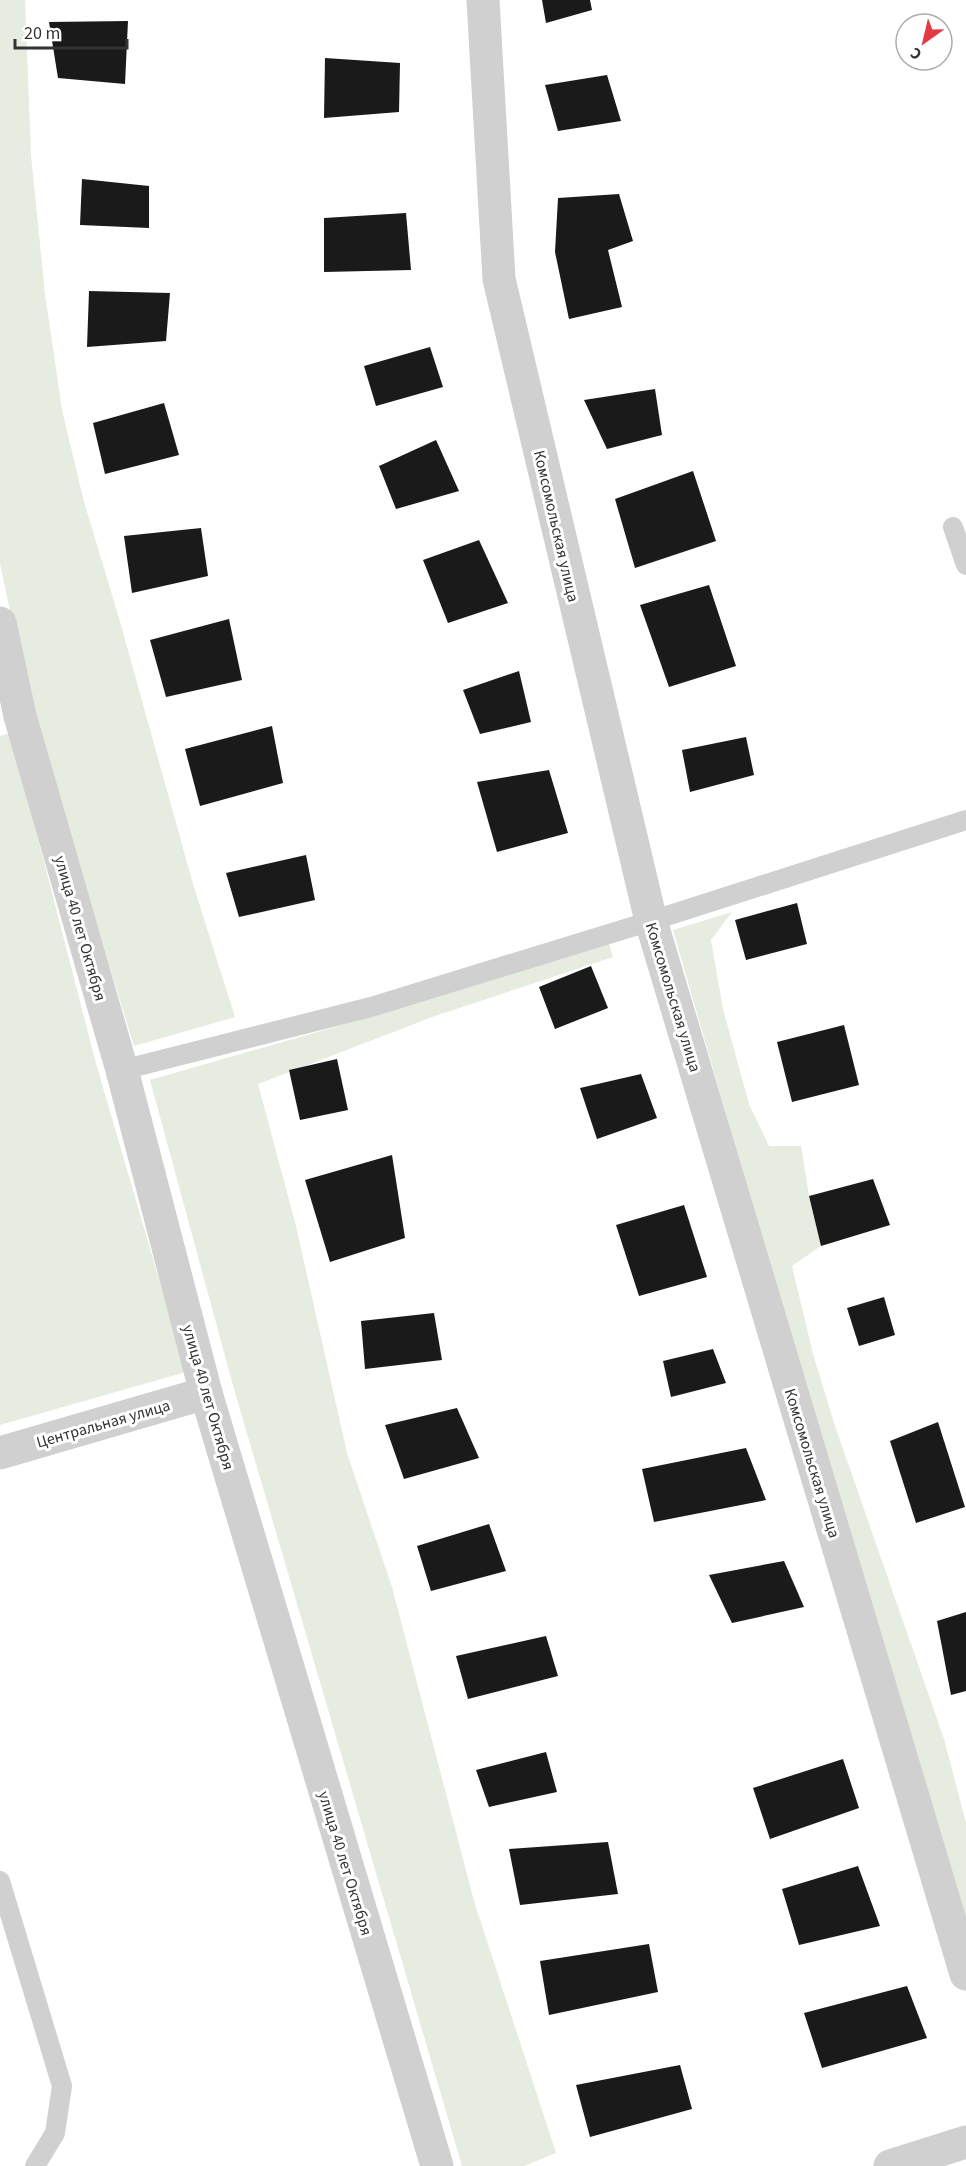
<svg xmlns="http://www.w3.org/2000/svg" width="966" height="2166" font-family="'Source Sans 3',sans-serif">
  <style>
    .green { fill: #e6ecdf }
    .building { fill: #1a1a1a }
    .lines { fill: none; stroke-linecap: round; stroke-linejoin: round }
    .lane { stroke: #d0d0d0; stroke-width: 20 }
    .street { stroke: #d0d0d0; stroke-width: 33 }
    .labels { text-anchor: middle; stroke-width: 6; stroke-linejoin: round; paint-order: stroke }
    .street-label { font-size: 16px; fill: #333; stroke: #fff }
  </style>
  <rect width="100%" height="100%" fill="#fff"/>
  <g class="green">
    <path d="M0,0H25L31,155L45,294L62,410L84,502L119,618L193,884L235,1017L134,1046L32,712L0,564Z"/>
    <path d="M11,733L95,1060L186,1372L0,1425V736Z"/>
    <path d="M732,912L711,940L723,1009L749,1104L769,1146H801L809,1196L821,1246L792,1266L813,1354L834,1423L944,1739L966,1823V1944L673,930Z"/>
    <path d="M609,943L613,957L435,1016L258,1084L296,1226L347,1453L392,1587L474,1901L556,2153L524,2166H462L234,1389L150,1080L373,1016Z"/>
  </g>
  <g class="building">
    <path d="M542,0H590L592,10L546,23Z"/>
    <path d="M128,21L125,84L58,78L49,22Z"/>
    <path d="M325,58L400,63L399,112L324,118Z"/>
    <path d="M607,75L621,121L558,131L545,85Z"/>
    <path d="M82,179L149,186V228L80,225Z"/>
    <path d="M619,194L633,241L608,250L622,307L569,319L555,252L558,198Z"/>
    <path d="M406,213L411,270L324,272V218Z"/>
    <path d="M89,291L170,293L166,341L87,347Z"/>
    <path d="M430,347L443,387L376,406L364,366Z"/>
    <path d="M655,389L662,435L607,449L584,400Z"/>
    <path d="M164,403L179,455L105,474L93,423Z"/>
    <path d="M436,440L459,491L396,509L379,466Z"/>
    <path d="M693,471L716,541L635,568L615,499Z"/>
    <path d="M201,528L208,576L132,593L124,536Z"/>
    <path d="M479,540L508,603L448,623L423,560Z"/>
    <path d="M709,585L736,666L669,687L640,605Z"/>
    <path d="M229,619L242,680L166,697L150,640Z"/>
    <path d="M519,671L531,722L480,734L463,690Z"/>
    <path d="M272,726L283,783L200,806L185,749Z"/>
    <path d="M746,737L754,775L690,792L682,750Z"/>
    <path d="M549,770L568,833L497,852L477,782Z"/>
    <path d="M306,855L315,900L239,917L226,873Z"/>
    <path d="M797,903L807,944L746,960L735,920Z"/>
    <path d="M591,966L608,1008L555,1029L539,987Z"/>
    <path d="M844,1025L859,1085L792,1102L777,1042Z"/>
    <path d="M337,1059L348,1110L300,1120L289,1070Z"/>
    <path d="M641,1074L657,1118L597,1139L580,1088Z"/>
    <path d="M392,1155L405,1238L330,1262L305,1180Z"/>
    <path d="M873,1179L890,1225L821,1246L809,1196Z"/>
    <path d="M684,1205L707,1277L639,1296L616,1225Z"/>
    <path d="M884,1297L895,1335L859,1346L847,1308Z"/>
    <path d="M434,1313L442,1360L365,1369L361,1321Z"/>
    <path d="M713,1349L726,1383L671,1397L663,1361Z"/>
    <path d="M457,1408L479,1458L404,1479L385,1425Z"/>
    <path d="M938,1422L965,1507L916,1523L890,1441Z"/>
    <path d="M746,1448L766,1500L654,1522L642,1469Z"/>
    <path d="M489,1524L506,1571L431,1591L417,1546Z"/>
    <path d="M784,1561L804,1607L732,1623L709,1575Z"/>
    <path d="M966,1612V1691L951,1695L937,1621Z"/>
    <path d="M546,1636L558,1676L468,1699L456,1656Z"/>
    <path d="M546,1752L557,1792L489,1807L476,1770Z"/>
    <path d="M843,1759L859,1808L770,1839L753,1788Z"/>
    <path d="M608,1842L618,1894L520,1905L509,1849Z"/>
    <path d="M858,1866L880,1926L799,1945L782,1889Z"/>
    <path d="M649,1944L658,1992L549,2015L540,1961Z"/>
    <path d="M907,1986L927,2038L822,2068L804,2013Z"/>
    <path d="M680,2065L692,2109L590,2137L576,2085Z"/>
  </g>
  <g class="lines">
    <g class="lane">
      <path d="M953,527L966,565"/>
      <path d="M122,1070L371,1007L651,921L966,820"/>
      <path d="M0,1881L62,2086L55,2133L35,2166"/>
    </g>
    <g class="street">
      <path d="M483,0L499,279L651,921L966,1974"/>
      <path d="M0,623L20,716L122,1070L206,1393L437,2166"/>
      <path d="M0,1453L206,1393"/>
      <path d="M890,2166L966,2142"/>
    </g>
  </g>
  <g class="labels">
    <g class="street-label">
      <text transform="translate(557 526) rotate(77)" y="6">Комсомольская улица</text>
      <text transform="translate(81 928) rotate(74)" y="6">улица 40 лет Октября</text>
      <text transform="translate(674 997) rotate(73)" y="6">Комсомольская улица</text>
      <text transform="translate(209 1397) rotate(74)" y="6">улица 40 лет Октября</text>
      <text transform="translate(103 1423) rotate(-16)" y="6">Центральная улица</text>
      <text transform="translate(813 1463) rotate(73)" y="6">Комсомольская улица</text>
      <text transform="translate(346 1863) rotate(73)" y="6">улица 40 лет Октября</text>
    </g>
  </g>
  <g transform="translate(924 42) rotate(214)"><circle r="28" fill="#ffffff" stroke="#adadad" stroke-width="1.5"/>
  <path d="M0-4.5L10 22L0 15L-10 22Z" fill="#e63946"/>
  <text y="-9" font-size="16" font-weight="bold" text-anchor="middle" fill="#333333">С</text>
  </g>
  <path d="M15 39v9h112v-9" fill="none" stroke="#333333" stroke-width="3"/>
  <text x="24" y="39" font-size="18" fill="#333333" stroke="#ffffff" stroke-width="4.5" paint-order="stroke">20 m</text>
</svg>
